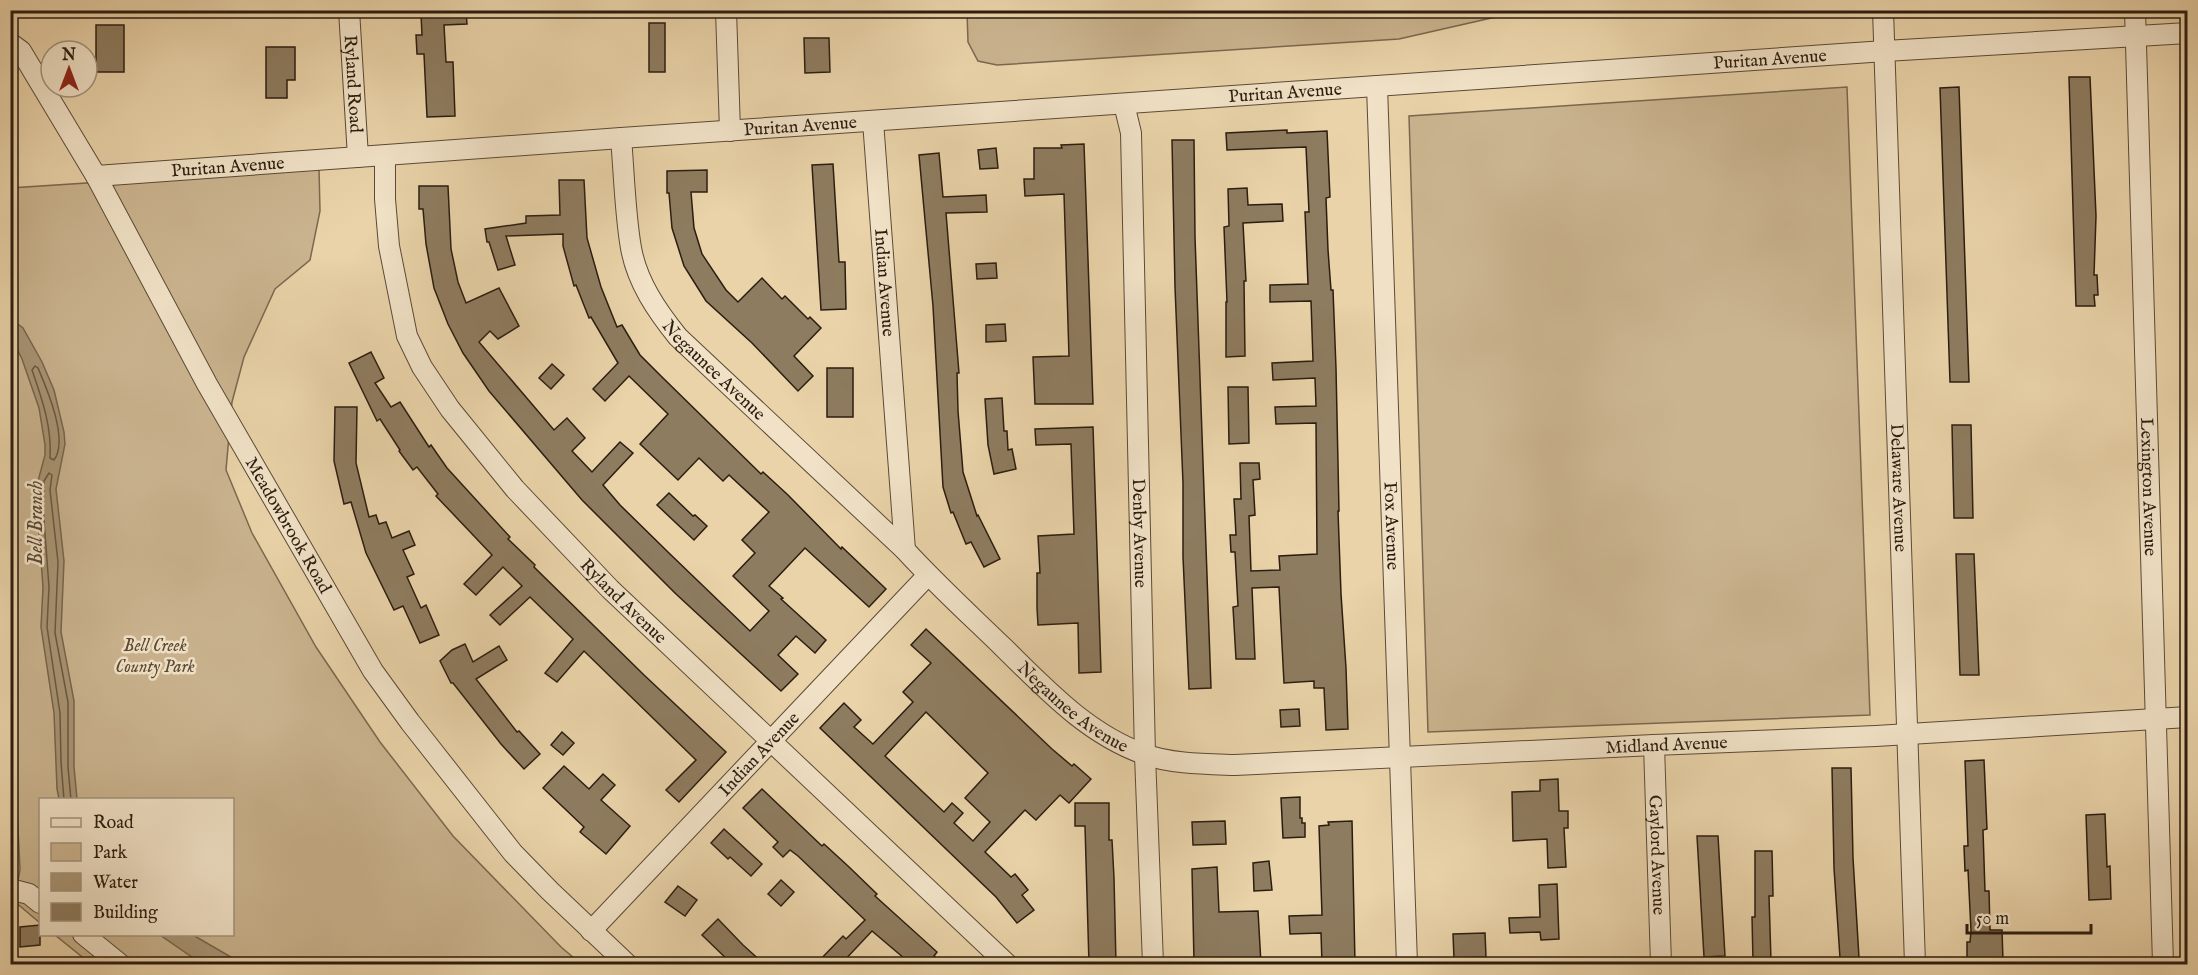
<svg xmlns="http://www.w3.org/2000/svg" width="2198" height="975" font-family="'IM FELL English',serif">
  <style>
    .green { fill: #cab48f; stroke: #7a6850; stroke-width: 1.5 }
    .water { fill: #a99575; stroke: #77654d; stroke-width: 1.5 }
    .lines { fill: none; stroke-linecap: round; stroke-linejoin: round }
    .shore { stroke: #6a5942; stroke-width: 1.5 }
    .building { fill: #8e7c60; stroke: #2b1d10; stroke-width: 1.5; fill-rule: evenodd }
    .minor-casing { stroke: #5b4a36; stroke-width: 22 }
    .minor { stroke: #f1e2c7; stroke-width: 20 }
    .labels { text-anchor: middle; stroke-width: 5; stroke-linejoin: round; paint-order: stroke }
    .street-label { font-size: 18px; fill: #2b1d10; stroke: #f1e2c7 }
    .park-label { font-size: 18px; font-style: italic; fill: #5b4a36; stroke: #f1e2c7 }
    .water-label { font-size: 20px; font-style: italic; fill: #574733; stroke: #f1e2c7 }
  </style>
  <rect width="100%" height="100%" fill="#ead3a9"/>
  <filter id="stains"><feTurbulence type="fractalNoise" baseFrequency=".00333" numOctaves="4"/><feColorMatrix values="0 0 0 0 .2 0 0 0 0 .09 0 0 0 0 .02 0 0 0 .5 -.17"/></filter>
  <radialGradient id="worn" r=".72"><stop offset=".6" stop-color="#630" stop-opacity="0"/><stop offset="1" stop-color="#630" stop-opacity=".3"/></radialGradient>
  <g class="green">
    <path d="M967,11V10L1503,11L1500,16L1399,39L997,65L978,61L968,42Z"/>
    <path d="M1847,87L1870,715L1428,732L1409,116Z"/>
    <path d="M319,168L320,211L310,260L275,289L244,357L232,402L226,470L252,533L316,647L380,742L453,836L561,947L581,964H91L55,935L232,934V800H40V923L14,901L20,870L10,668V188Z"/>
  </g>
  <g class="water">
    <path d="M10,318L23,328L42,362L54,390L64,432L65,444L56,489L64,561L61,632L74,701V767L77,799H59L57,789L54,713L41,627L43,587L37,507L38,481L45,455V445L39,408L22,359L17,349L11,344Z"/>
    <path d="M160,935H193L243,964H202Z"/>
  </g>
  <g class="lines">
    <g class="shore">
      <path d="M35,366L38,368C47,389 69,440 54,460L50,458C52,427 42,399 32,370Z"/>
      <path d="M64,800L61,762L60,713L47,627L49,587L43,507L44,481L49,473L52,475L50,490L58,562L55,633L68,702V767L71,800"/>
    </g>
  </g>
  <g class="building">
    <path d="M466,12L467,24L444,25L446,62H453L455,116L427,117L424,54H417L416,35H422L421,14Z"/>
    <rect x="649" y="23" width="16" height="49"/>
    <rect x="96" y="25" width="28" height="47"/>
    <path d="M804,38H829L830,72L805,73Z"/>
    <path d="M266,47H295V80H287V98H266Z"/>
    <path d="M2069,77H2090L2096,216L2094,275H2097L2098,295H2094L2095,306H2076Z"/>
    <path d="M1959,87L1969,382H1950L1940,88Z"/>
    <path d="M1287,130V133L1327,131L1330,197L1326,198L1328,250L1331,290H1333L1336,368L1339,511H1338L1341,594L1346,668L1348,729L1326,730L1324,688H1314V681L1284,683L1279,587L1252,588L1255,659H1236L1233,607L1238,606L1235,552H1231L1230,535H1236L1234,499H1241L1240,463H1259L1260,479L1253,480L1255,515L1249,516L1251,571L1280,570L1279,556L1317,554L1316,423L1276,424L1275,407L1316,406L1315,378L1273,380L1272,363L1313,361L1311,301L1270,302V285L1308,284L1305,212H1309L1306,147L1227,150L1226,133Z"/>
    <path d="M1172,140H1194L1195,237L1211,688L1189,689L1183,557V483L1175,287Z"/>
    <path d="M1084,144L1093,404H1035L1033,357L1069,356L1064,194L1025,196L1024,179H1034V148H1062L1061,145Z"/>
    <path d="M996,148L998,168L980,169L978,150Z"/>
    <path d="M939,153L943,197L986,195L987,212L946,213L959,373H957L958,411L963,472L977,516L978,515L1000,559L984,567L971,542L966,544L953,512L951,513L943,487L933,306L919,155Z"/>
    <path d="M833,164L839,262H845L846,309L821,310L812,165Z"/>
    <path d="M707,170V192H691L694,228L702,254L726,290L738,302L762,278L782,299L785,296L808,319L810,317L821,328L794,356L813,376L798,391L752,343L706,301L684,266L672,228L669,193H667V171Z"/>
    <path d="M559,180H584L587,238L601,287L617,327L622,325L640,355L662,377L761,474L763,472L788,495L841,549L842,547L886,589L869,607L805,548L769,586L783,598L781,599L826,640L815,653L796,636L778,655L798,674L781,691L676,594L582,500L489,391L463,353L448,324L434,288L426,244L423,209H419V186H448L451,249L458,282L466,303L499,288L519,326L498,339L490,331L479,342L554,430L567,418L585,438L572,451L592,472L620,442L633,453L603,485L620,505L671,555L750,631L769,611L733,576L755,553L742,540L769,512L729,475L723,481L699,458L678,480L640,444L668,414L629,376L605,401L593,389L618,363L591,317L589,318L576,285L574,286L563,246V234L506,236L515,265L498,270L489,242H487L485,229L526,223V216L560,215Z"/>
    <path d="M1247,188L1248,205L1282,204L1283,221L1243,223L1246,281H1244L1245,356L1226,357V302H1227L1224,227L1229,226L1228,189Z"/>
    <path d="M996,263L997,278L977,279L976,264Z"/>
    <path d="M1005,324L1006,341L986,342V325Z"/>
    <path d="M371,352L384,378L375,383L391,407L400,402L429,447L431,445L447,468L510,537L508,539L535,565L534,567L644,675L726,752L679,802L666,790L696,760L584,651L557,682L545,673L573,639L530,597L500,625L490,615L522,586L503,567L476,595L464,584L492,555L436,496L438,494L417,467L413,470L399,451L400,450L380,419L377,421L349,363Z"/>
    <path d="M552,364L564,375L551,389L539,378Z"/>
    <rect x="827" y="368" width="26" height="49"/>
    <path d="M1228,387H1248L1249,443L1229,444Z"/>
    <path d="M1002,398L1004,431H1007L1008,450L1012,449L1016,469L994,474L988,445L985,399Z"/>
    <path d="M335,407H357L356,463L369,517L376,515L379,524L386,522L392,538L409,531L415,545L403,550L414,574L407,577L421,608L426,605L439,635L420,643L403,606L394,610L366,553L351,502L344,504L334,461Z"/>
    <path d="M1952,425H1971L1973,518H1954Z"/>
    <path d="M1093,427L1101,672L1079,673L1078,623L1038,625L1037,608V573H1040L1038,536L1074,534L1071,444L1036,445L1035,429Z"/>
    <path d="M669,493L693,516L695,515L707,526L694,540L657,505Z"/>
    <path d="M1956,554H1974L1979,675H1960Z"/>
    <path d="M926,629L1052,749L1072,766L1074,764L1091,779L1069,803L1060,795L1036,820L1025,810L985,852L1011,877L1015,874L1028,890L1022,895L1034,910L1017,923L996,897L820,728L844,703L861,720L854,727L873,744L913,702L903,692L931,663L911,645ZM926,712L988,773L965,798L990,822L973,841L954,823L963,813L952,803L944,812L885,756Z"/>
    <path d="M465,644L473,662L499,646L507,660L476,679L517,732L519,731L540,754L524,769L501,744L453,683H451L440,661L452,650Z"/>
    <path d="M1299,709L1300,726L1281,727L1280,710Z"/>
    <path d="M562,732L574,743L563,755L551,745Z"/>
    <path d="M1984,760L1987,829L1983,830L1985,891H1989L1990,930H2002L2003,961L1967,962V942H1970L1971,931L1968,870L1965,871L1964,846H1968L1965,761Z"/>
    <path d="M564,766L589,789L603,774L615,785L601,800L630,826L606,854L580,832L584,827L543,788Z"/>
    <path d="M1832,768H1851L1853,858L1859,958H1840L1834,868Z"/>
    <path d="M1558,779L1559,811H1568V828H1564L1566,867L1548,868L1547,839L1513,841L1512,792L1540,791V780Z"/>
    <path d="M762,789L822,846L824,844L848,866L877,894L875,896L937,952L934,956L943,964H911L872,931L841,964H816L843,936L846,939L865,920L798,856L790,850L783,857L773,847L778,842L743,808Z"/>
    <path d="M1300,797V818H1302V823H1305V837L1283,838L1281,798Z"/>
    <path d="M1075,803H1109V840H1112L1114,878L1116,964H1089L1085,826H1075Z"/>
    <path d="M2105,814L2107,867L2110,866L2111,899L2089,900L2086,815Z"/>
    <path d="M1225,821L1226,844L1193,845L1192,822Z"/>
    <path d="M1352,821L1355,964H1322L1321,933L1290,934L1289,916L1322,915L1319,826L1329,825L1328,822Z"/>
    <path d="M724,829L762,864L751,876L730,857L728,859L711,843Z"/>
    <path d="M1697,836H1718L1725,956L1704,957Z"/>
    <path d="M1755,851H1772L1773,896H1769L1771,961H1753L1752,917H1755Z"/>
    <path d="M1269,861L1272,890L1254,891L1253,863Z"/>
    <path d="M1217,867L1219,912L1258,911L1261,964H1243L1242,961L1194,962L1192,869Z"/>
    <path d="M781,880L794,892L781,906L768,894Z"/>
    <path d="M1557,884L1559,939L1541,940L1540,932L1510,933L1509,918L1540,917L1539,885Z"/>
    <path d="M678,886L697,900L685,916L665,902Z"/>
    <path d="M718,919L743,945L764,964H732L702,935Z"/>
    <path d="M40,925V945L20,947V927Z"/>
    <path d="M1485,933L1486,957L1454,958L1453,934Z"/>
  </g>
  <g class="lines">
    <defs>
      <g id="minor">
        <path id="s1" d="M349,10L358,157"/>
        <path d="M726,10L730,131"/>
        <path id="s2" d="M1883,10L1915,964"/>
        <path id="s3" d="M2135,10L2163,964"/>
        <path id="s4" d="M10,43L21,51L96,176L207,384L373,671L410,722L513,853L550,891L627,964"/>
        <path id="s5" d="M1377,86L1407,964"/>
        <path id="s6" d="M1124,104L1131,133L1145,755L1153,964"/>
        <path id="s7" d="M873,121L905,550"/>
        <path id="s8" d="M621,138C624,172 625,214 631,248C637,282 657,311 678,337L905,550C936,584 970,615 1003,647C1045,688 1087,734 1144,754C1170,764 1207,764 1235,765L1654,745L1876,736L2188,717"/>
        <path id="s9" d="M385,156V199L389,246L407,336L422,367L450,409L515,489L610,589L1007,964"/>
        <path id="s10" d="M96,176L621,138L1885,51L2188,33"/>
        <path id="s11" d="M1654,745L1661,964"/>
        <path d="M10,889L29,894L40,903"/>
        <path id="s12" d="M591,931L928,575"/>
        <path d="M83,934L120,964"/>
      </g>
    </defs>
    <use href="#minor" class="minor-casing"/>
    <use href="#minor" class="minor"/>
  </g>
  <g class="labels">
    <g class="street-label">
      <text dy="6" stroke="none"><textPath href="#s10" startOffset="1678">Puritan Avenue</textPath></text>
      <text dy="6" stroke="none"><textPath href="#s1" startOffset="74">Ryland Road</textPath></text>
      <text dy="6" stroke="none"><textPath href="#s10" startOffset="1192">Puritan Avenue</textPath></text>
      <text dy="6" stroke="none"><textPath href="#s10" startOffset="706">Puritan Avenue</textPath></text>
      <text dy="6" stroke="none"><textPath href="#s10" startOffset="132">Puritan Avenue</textPath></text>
      <text dy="6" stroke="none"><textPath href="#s7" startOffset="162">Indian Avenue</textPath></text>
      <text dy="6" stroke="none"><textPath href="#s8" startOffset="261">Negaunee Avenue</textPath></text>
      <text dy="6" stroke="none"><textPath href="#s2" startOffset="478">Delaware Avenue</textPath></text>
      <text dy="6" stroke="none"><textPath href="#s3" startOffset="477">Lexington Avenue</textPath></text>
      <text dy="6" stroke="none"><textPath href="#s5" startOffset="440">Fox Avenue</textPath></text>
      <text dy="6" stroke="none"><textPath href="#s4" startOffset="558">Meadowbrook Road</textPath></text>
      <text dy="6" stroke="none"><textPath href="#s6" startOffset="430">Denby Avenue</textPath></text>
      <text dy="6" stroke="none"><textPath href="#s9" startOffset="526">Ryland Avenue</textPath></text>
      <text dy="6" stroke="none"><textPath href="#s8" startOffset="754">Negaunee Avenue</textPath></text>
      <text dy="6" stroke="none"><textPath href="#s8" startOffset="1364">Midland Avenue</textPath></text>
      <text dy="6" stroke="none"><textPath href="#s12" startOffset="244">Indian Avenue</textPath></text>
      <text dy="6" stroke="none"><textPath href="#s11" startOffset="110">Gaylord Avenue</textPath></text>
    </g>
    <g class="park-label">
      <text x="155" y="651">Bell Creek<tspan x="155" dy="21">County Park</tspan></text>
    </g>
    <g class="water-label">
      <text transform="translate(35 523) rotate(-90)" y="7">Bell Branch</text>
    </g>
  </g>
  <rect width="2198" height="975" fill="none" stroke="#ead3a9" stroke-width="36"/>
  <rect x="12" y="12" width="2174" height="951" fill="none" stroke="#2b1d10" stroke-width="3"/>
  <rect x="18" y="18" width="2162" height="939" fill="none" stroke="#2b1d10" stroke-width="1.5"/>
  <rect x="39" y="798" width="195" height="138" fill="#f1e2c7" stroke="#a2937e" stroke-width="1.5"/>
  <rect x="51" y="818" width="30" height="9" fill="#f1e2c7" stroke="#a2937e" stroke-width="1.5"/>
  <text x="93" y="828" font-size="18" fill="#2b1d10">Road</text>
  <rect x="51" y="843" width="30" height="18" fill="#cab48f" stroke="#a2937e" stroke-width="1.5"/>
  <text x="93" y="858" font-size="18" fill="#2b1d10">Park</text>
  <rect x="51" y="873" width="30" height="18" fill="#a99575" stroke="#a2937e" stroke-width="1.5"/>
  <text x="93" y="888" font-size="18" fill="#2b1d10">Water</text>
  <rect x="51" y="903" width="30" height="18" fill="#8e7c60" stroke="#a2937e" stroke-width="1.5"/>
  <text x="93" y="918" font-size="18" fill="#2b1d10">Building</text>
  <g transform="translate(69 69)"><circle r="28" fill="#f1e2c7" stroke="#a2937e" stroke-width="1.5"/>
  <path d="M0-4.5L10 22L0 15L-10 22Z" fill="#8f2418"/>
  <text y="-9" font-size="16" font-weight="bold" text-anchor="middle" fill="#2b1d10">N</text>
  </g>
  <path d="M1967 924v9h124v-9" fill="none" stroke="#2b1d10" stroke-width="3"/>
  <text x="1976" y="924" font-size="18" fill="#2b1d10" stroke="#f1e2c7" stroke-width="4.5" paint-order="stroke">50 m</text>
  <rect width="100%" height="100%" filter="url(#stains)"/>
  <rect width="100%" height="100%" fill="url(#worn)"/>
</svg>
